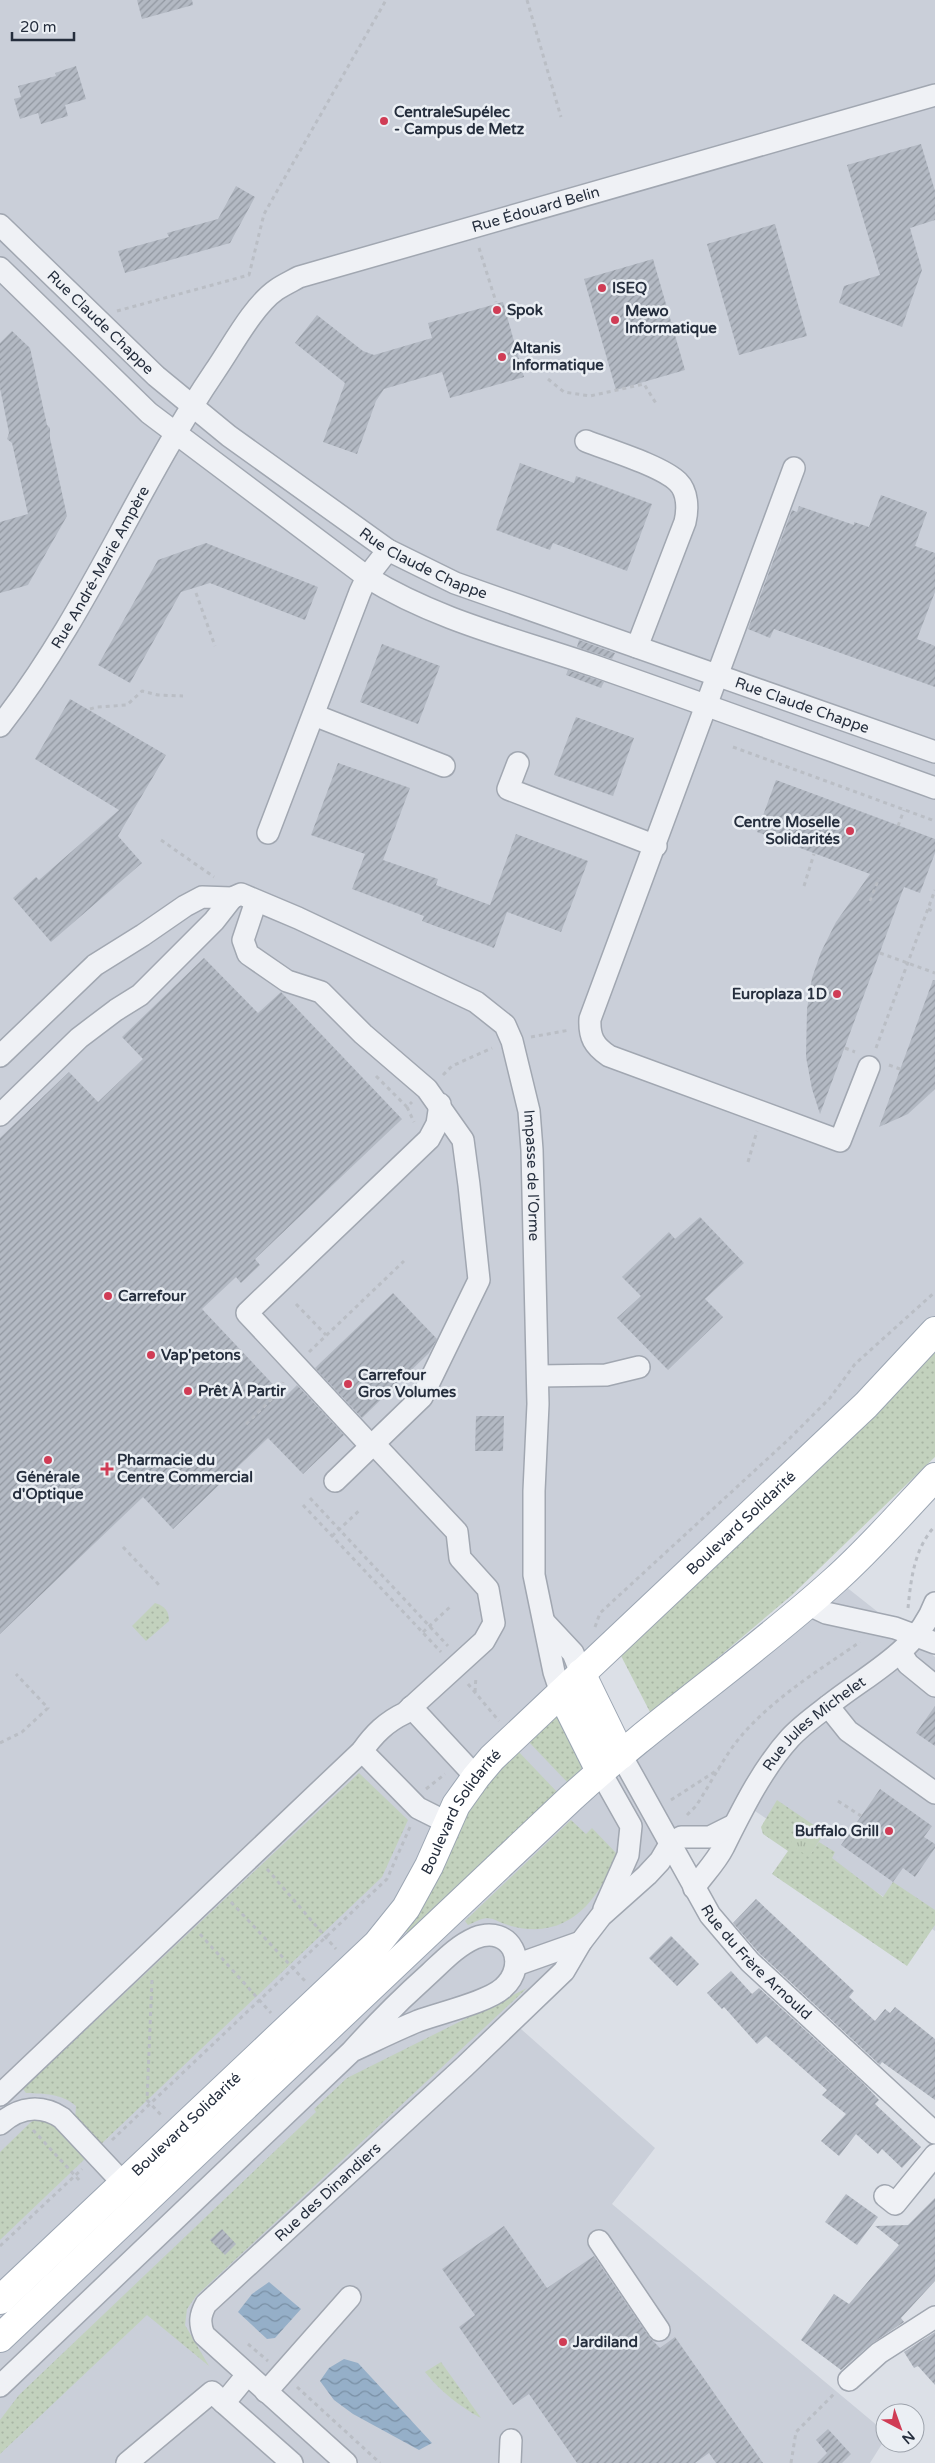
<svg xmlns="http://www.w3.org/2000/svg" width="935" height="2463" font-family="'Varela Round',sans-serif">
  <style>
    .built { fill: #cacfd9 }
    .grass { fill: url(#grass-dots) }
    .park { fill: url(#park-tufts) }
    .water { fill: url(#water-waves) }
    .building { fill: url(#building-hatch) }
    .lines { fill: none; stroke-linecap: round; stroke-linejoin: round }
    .minor-casing { stroke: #a1a7b1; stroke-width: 24 }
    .major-casing { stroke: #9ba5b2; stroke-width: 30 }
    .path { stroke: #babec5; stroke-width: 3; stroke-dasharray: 4 4; stroke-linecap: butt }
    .minor { stroke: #eff1f5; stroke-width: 21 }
    .major { stroke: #fff; stroke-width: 28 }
    .poi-dot { fill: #d03c55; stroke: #ebeff4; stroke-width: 2 }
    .labels { text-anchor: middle; stroke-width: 5; stroke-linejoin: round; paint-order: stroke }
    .poi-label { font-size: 15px; font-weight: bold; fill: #252e3d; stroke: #ebeff4; text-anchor: start }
    .street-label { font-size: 15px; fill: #252e3d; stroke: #ebeff4 }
  </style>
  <defs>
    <pattern id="grass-dots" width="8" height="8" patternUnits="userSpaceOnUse" patternTransform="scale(1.25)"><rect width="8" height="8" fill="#c2d1bd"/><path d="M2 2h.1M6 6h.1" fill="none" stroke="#a7b4a3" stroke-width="1.8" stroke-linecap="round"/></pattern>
    <pattern id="park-tufts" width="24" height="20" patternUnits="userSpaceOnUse" patternTransform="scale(1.25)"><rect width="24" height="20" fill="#c2d1bd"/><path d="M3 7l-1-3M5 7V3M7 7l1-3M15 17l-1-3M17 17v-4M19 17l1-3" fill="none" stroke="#a7b4a3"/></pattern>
    <pattern id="water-waves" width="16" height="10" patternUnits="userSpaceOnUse" patternTransform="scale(1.25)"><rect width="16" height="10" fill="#95afc8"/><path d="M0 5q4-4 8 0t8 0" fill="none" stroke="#798fa4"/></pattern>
    <pattern id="building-hatch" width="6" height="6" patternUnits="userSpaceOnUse" patternTransform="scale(1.25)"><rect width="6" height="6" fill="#b3b9c3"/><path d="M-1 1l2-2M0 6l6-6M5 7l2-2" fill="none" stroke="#9197a0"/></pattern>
  </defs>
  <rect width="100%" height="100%" fill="#dce0e7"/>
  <path class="built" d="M0,0H935V1331L556,1697L609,1764L836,1579L935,1657V1931L746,1805L732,1826L690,1837L512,2021L655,2148L612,2204L885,2432V2439L870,2463H0Z"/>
  <g class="grass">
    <path d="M935,1348V1457L792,1595L651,1714L619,1652Z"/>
    <path d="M155,1603C165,1606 169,1611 169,1621L146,1641L132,1626Z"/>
    <path d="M556,1717L562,1718L584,1764L578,1774L568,1783L527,1740L550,1719Z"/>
    <path d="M517,1750L558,1793L409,1935L406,1931L428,1896L474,1799Z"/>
    <path d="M359,1773L408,1820L382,1877L99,2146L75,2120L76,2106C61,2093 45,2094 26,2093L23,2089Z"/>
    <path d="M777,1800L818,1828L813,1833L803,1826L791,1844L809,1856L819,1842L835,1852L832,1858L883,1897L893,1882L935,1910V1925L907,1966L772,1874L788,1851L763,1834L761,1827Z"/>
    <path d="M571,1820L586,1834L592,1828L617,1854C598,1901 568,1941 511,1926C489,1919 492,1913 468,1925L465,1921Z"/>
    <path d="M527,1988L196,2296L187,2309L185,2325L209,2366L147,2315L0,2454V2420L19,2395L316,2112L314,2109L347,2078Z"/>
    <path d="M40,2118L56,2124L89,2155L0,2240V2152L31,2122Z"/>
    <path d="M441,2362L481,2418C460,2407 440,2391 425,2372Z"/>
  </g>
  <path class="park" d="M803,1826L821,1838L809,1857L790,1844Z"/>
  <g class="water">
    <path d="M269,2282L301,2309L275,2338L267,2339L238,2312L252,2294Z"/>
    <path d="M344,2359L358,2363L432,2443L419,2450L353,2414L334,2400L320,2381L329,2368Z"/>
  </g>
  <g class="building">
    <path d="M137,0H192L193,5L142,19Z"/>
    <path d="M76,66L86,99L65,105L68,116L41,124L38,113L20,119L14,99L21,97L18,86L56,76L55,73Z"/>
    <path d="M921,144L935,191V220L910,228L922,270L902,327L839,303L844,286L880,275L847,165Z"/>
    <path d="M236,186L255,197L230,243L125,273L118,251L169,237L167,233L218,219Z"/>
    <path d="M775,224L807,336L739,355L707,244Z"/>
    <path d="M653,259L685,370L616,390L584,279Z"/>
    <path d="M503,302L524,377L450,398L442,372L384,389L376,401L357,454L323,442L345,383L295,343L317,315L363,351L374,355L432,338L428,323Z"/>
    <path d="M12,331L30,348L47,425L50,428V438L67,516L28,585L0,593V522L28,514L12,443L7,439L9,433L0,388V343Z"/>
    <path d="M520,463L574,483L576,476L652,504L627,571L553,543L550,550L496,530Z"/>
    <path d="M881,495L927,512L915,546L935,553V592L917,639L935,646V687L774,629L770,638L748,629L792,510L797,512L799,506L854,525V522L869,527Z"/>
    <path d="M206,543L318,587L305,620L210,583L181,592L130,683L98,665L158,560Z"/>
    <path d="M579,640L615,653L612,659L577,647Z"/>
    <path d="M382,644L440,666L418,724L360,702Z"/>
    <path d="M568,670L604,682L601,688L566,675Z"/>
    <path d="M70,699L166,755L118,836L142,863L51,942L13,898L36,877L39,880L119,810L35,759Z"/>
    <path d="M576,717L634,738L613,796L554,775Z"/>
    <path d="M338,763L410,788L383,860L438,879L436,885L490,905L516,834L588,861L561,932L507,912L494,948L422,921L424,916L352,889L365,854L311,835Z"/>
    <path d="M776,780L935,839V853L920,893L904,887L820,1114L812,1089L806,1057L807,1009L812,978L821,952L836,922L870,874L757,832Z"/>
    <path d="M204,958L258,1013L281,992L402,1119L255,1259L260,1265L241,1283L236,1277L202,1309L285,1397L297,1385L344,1435L303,1474L268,1438L173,1529L143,1497L0,1634V1138L69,1072L98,1102L143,1059L122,1037Z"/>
    <path d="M933,980H935V1089L908,1114L879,1127Z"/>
    <path d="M700,1217L744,1263L705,1299L723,1317L668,1370L617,1318L641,1296L622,1277L669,1232L675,1239Z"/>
    <path d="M393,1293L437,1339L429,1353L362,1418L315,1368Z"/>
    <path d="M476,1416H504L503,1451H475Z"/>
    <path d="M935,1706V1746L916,1733Z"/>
    <path d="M880,1789L932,1826L924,1837L935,1844V1848L915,1877L903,1868L893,1882L841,1845Z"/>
    <path d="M756,1899L854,1991L849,1997L875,2021L885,2009L890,2013L895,2007L935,2039V2100L882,2062L880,2065L759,1953L733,1923Z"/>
    <path d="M671,1936L699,1964L677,1986L649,1958Z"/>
    <path d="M731,1971L752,1994L759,1988L863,2083L879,2100L875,2104L921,2147L902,2168L882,2149L878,2154L856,2134L839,2156L821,2141L846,2114L822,2095L827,2090L766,2036L757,2044L724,2007L722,2009L707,1993Z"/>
    <path d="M846,2194L878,2217L857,2245L825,2222Z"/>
    <path d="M935,2198V2281L901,2318L904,2322L871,2344L841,2370L801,2340L834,2294L849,2304L899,2245L875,2226L908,2225Z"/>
    <path d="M504,2226L547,2288L594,2256L649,2337L660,2348L675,2337L763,2463H716L709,2453L695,2463H577L529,2394L513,2405L459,2327L475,2315L442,2269Z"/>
    <path d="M222,2229L236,2244L225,2255L210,2240Z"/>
    <path d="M935,2332V2385L918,2366L914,2368L904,2352Z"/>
    <path d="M828,2429L851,2454L842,2463H817L827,2453L816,2440Z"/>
  </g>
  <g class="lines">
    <defs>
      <g id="minor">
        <path id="s1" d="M0,225L156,376L229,436L388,550L455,583L935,752"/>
        <path d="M0,268L149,413L367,577C436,620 516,639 592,665C707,705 821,747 935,788"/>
        <path d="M586,441C609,450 662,466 678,482C688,492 688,509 685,522L637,647"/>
        <path d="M794,468L590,1019C589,1037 594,1046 609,1056L840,1141L869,1067"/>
        <path d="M314,715L444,766"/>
        <path id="s2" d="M0,726C86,617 137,486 215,371C231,348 253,306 276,290C283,285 292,281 299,277L935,95"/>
        <path d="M518,763L508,789L656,846"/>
        <path d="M268,833L360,592L367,577L388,550"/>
        <path d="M256,901L243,940L248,954L287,981L321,992L363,1034L427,1089L463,1140L469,1185L479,1280L422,1397L335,1481"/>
        <path id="s3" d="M0,1056L95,965L143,935L185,906L202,897L232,898L241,894L298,918L476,1002L505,1025L512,1041L529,1111L532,1150L538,1404L534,1491V1575L554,1672L561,1693"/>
        <path d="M0,1115L79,1038L116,1010L140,995L214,921L232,898"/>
        <path d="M538,1376L606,1375L639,1367"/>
        <path d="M371,1446L247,1313L429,1139L437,1124L440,1104"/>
        <path d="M807,1604L826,1613L895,1628L935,1643"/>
        <path d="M545,1623L573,1653L581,1673"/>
        <path d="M901,1653L908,1664L935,1686"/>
        <path d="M828,1706L848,1731L935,1793"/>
        <path d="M411,1707L476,1777"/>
        <path d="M362,1751L418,1808L448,1823"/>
        <path id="s4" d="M621,1755L710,1915L750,1962L935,2133"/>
        <path d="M600,1771L631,1826L628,1855L604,1909"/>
        <path id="s5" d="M694,1888C703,1875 716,1862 723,1848C742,1810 762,1769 790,1738C801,1726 815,1716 828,1706C866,1675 917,1652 935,1603"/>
        <path d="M516,1965L581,1942"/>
        <path d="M0,2095L362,1751C374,1734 386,1722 405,1713L484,1641L494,1623L488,1589L460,1558L457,1532L374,1444"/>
        <path d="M0,2124C19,2107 41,2104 62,2118L124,2184"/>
        <path d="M885,2196L895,2204L935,2155"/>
        <path d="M599,2241L659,2330"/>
        <path d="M849,2380L879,2353L935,2317"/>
        <path d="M0,2386L352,2051C377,2023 402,1998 430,1973C444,1960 457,1946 475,1938C511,1924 530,1964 503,1988C488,2002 439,2013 418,2021C396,2030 374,2041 352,2051"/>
        <path d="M266,2392L350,2297"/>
        <path d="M224,2403L292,2463"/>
        <path d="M127,2463L212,2392L224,2403L247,2375"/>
        <path id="s6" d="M346,2463L204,2335C199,2323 200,2315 206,2304L464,2067L564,1971L581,1942L601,1916L647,1875L660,1861L670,1844L681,1837H710L732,1826"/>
        <path d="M510,2463L511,2440"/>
      </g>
      <g id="major">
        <path d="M581,1673L621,1755"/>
        <path d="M561,1693L600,1771"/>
        <path id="s7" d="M0,2300L377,1944L406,1908L429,1866L456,1805L476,1777L492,1758L866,1405L935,1331"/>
        <path d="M0,2338L571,1798C655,1721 750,1657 834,1581C870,1549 902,1512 935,1477"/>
      </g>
    </defs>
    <use href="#minor" class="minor-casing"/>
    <use href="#major" class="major-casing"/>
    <g class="path">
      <path d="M527,0L561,117"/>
      <path d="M479,248L496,302"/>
      <path d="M117,311L249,275L264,214L386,0"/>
      <path d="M548,379L564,392L590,396L644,384L657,405"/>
      <path d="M196,593L215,646"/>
      <path d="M90,709L97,707L127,705L142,691L158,695L183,696"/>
      <path d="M733,747L935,821"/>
      <path d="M898,826L904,810"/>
      <path d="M161,840L214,877"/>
      <path d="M804,886L814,854"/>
      <path d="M870,901L879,878"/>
      <path d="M928,909L935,912"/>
      <path d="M880,953L935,973"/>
      <path d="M531,1037L570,1030"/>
      <path d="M845,1048L855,1052"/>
      <path d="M876,1048L935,890"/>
      <path d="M889,1065L900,1069"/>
      <path d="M443,1075L452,1066L492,1048"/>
      <path d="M376,1076L407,1107L412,1102"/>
      <path d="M407,1107L414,1122"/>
      <path d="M748,1162L757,1131"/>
      <path d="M296,1304L326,1335"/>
      <path d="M309,1352L404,1261"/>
      <path d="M246,1424L280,1391L283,1382"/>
      <path d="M310,1498L448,1646"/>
      <path d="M303,1505L441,1652"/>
      <path d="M332,1536L361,1509"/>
      <path d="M123,1547L161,1587"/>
      <path d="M908,1608C911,1579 914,1549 935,1526"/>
      <path d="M595,1627L600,1613L789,1439L830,1398L855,1364L935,1292"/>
      <path d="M423,1632L451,1606"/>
      <path d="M468,1684L499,1721"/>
      <path d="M475,1692L476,1676"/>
      <path d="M0,1743L22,1732L48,1708L16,1674"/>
      <path d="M426,1789L445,1774"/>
      <path d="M671,1800L719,1769"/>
      <path d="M838,1801L861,1816"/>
      <path d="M687,1815L696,1806C711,1783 724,1756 742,1735C775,1697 819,1670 860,1642"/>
      <path d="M267,1869L336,1949"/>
      <path d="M231,1902L305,1981"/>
      <path d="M200,1934L271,2013"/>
      <path d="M152,1980L147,2100L161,2115"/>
      <path d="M33,2130L80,2181"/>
      <path d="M112,2140L387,1879L410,1827"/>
      <path d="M0,2246L82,2169"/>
      <path d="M248,2344L268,2361"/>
      <path d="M297,2387L380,2463"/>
      <path d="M791,2463L796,2432L835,2393"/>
    </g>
    <use href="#minor" class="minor"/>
    <use href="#major" class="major"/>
  </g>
  <g class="poi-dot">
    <circle cx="384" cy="121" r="5"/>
    <circle cx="602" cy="288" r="5"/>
    <circle cx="497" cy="310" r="5"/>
    <circle cx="615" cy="320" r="5"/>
    <circle cx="502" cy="357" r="5"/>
    <circle cx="850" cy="831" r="5"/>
    <circle cx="837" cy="994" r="5"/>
    <circle cx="108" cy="1296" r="5"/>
    <circle cx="151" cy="1355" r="5"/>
    <circle cx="348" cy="1384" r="5"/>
    <circle cx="188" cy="1391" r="5"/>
    <circle cx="48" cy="1460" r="5"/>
    <path d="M104.5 1461.5h5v5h5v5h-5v5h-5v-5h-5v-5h5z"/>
    <circle cx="889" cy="1831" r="5"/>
    <circle cx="563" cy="2342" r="5"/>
  </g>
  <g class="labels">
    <g class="poi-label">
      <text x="394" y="117">CentraleSupélec<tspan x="394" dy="17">- Campus de Metz</tspan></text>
      <text x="612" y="293">ISEQ</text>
      <text x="507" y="315">Spok</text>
      <text x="625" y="316">Mewo<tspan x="625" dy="17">Informatique</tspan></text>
      <text x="512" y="353">Altanis<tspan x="512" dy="17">Informatique</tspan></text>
      <text x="840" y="827" text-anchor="end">Centre Moselle<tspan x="840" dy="17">Solidarités</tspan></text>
      <text x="827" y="999" text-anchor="end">Europlaza 1D</text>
      <text x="118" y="1301">Carrefour</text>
      <text x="161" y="1360">Vap'petons</text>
      <text x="358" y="1380">Carrefour<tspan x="358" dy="17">Gros Volumes</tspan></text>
      <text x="198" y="1396">Prêt À Partir</text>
      <text x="117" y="1465">Pharmacie du<tspan x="117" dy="17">Centre Commercial</tspan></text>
      <text x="48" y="1482" text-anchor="middle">Générale<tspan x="48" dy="17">d'Optique</tspan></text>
      <text x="879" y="1836" text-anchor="end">Buffalo Grill</text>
      <text x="573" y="2347">Jardiland</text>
    </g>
    <g class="street-label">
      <text dy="5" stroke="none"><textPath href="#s2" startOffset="790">Rue Édouard Belin</textPath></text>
      <text dy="5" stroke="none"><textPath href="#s1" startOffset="140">Rue Claude Chappe</textPath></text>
      <text dy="5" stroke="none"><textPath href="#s1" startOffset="545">Rue Claude Chappe</textPath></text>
      <text dy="5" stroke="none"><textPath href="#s2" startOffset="188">Rue André-Marie Ampère</textPath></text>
      <text dy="5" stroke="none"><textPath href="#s1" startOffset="950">Rue Claude Chappe</textPath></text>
      <text dy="5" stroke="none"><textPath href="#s3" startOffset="748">Impasse de l'Orme</textPath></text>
      <text dy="5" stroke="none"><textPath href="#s7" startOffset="1081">Boulevard Solidarité</textPath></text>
      <text dy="5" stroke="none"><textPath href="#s5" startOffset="206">Rue Jules Michelet</textPath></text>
      <text dy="5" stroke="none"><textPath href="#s7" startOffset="676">Boulevard Solidarité</textPath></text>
      <text dy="5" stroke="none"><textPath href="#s4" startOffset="249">Rue du Frère Arnould</textPath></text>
      <text dy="5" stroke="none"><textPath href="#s7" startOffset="256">Boulevard Solidarité</textPath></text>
      <text dy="5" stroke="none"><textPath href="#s6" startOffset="389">Rue des Dinandiers</textPath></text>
    </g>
  </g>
  <g transform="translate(900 2428) rotate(139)"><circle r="24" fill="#ebeff4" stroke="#9ca2ab"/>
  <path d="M0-4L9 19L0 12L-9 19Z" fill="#d03c55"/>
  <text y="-8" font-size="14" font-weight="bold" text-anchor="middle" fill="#252e3d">N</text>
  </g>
  <path d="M12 32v8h62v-8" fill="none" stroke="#252e3d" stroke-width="2.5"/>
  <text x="20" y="32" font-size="15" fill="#252e3d" stroke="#ebeff4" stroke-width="4" paint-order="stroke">20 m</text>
</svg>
